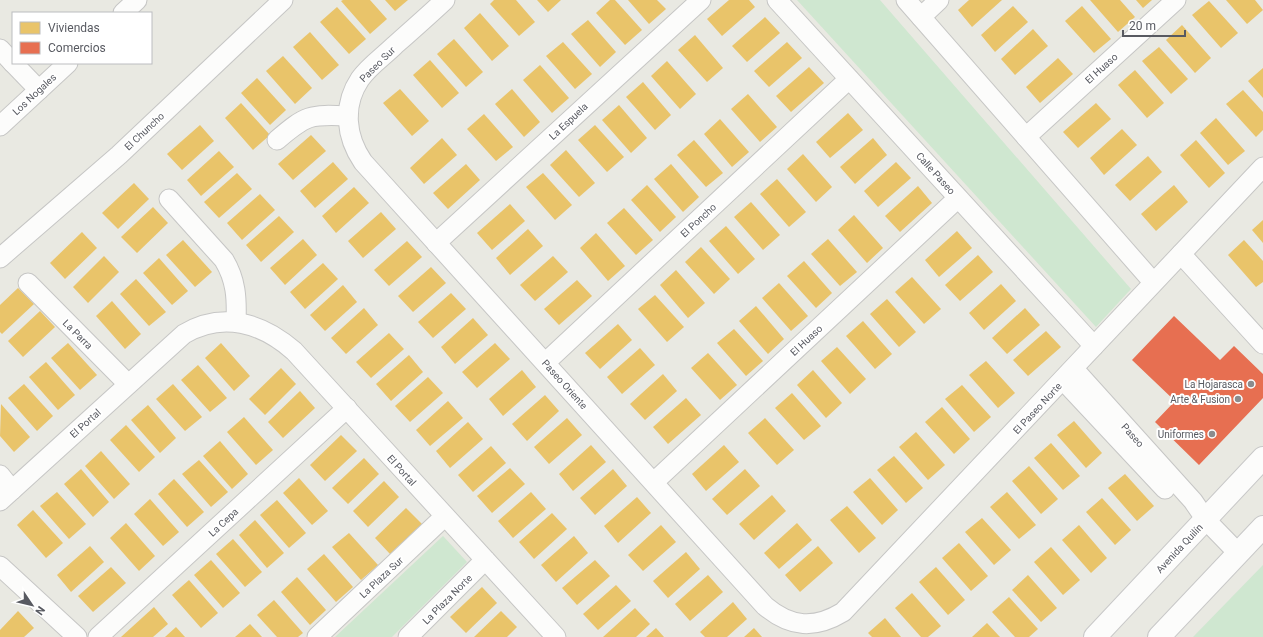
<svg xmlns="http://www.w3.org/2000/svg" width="1263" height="637" font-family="Roboto,sans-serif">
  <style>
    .green { fill: #cfe7d0 }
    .homes { fill: #e9c46a }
    .shops { fill: #e76f51 }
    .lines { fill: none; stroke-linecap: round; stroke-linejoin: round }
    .street-casing { stroke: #c6c6c5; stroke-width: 21 }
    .secondary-casing { stroke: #c8c8c8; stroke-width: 24 }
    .street { stroke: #fcfcfb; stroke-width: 19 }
    .secondary { stroke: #fcfcfb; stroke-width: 22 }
    .poi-dot { fill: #8b8c8e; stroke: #fff; stroke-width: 1.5 }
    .labels { text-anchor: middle; stroke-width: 4; stroke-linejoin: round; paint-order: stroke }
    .street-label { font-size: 10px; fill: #585a61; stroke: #fff }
    .poi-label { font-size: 10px; fill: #585a61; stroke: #fff; text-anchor: end }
  </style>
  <rect width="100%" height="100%" fill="#e9e9e2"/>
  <g class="green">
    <path d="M797,0H880L1131,289L1096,327Z"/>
    <path d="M443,536L467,562L392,637H335Z"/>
    <path d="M1263,565V637H1193Z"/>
  </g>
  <g class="homes">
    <path d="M343,0H370L387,19L370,34L341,1Z"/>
    <path d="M385,0H408L395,11Z"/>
    <path d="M494,0H516L535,22L519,36L490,4Z"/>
    <path d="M537,0H561L548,12Z"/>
    <path d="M610,0H615L642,30L625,45L596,13Z"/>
    <path d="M628,0H657L666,9L649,24Z"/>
    <path d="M729,0H749L755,7L722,36L707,19Z"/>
    <path d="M969,0H1002L972,27L958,10Z"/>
    <path d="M1090,0H1120L1135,17L1118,32Z"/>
    <path d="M1136,0H1152L1143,8Z"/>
    <path d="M1226,0H1255L1263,10L1247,24Z"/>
    <path d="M1209,1L1238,33L1221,48L1192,15Z"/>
    <path d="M1013,6L1028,22L995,52L981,35Z"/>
    <path d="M1082,6L1111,39L1094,53L1065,21Z"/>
    <path d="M337,7L366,39L349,54L320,22Z"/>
    <path d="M480,13L509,46L492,61L464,28Z"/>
    <path d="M765,17L780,33L747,62L732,46Z"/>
    <path d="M588,20L616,52L600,67L571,34Z"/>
    <path d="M1182,25L1211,58L1195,73L1166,40Z"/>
    <path d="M1033,29L1048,46L1015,75L1001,59Z"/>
    <path d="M310,32L339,65L322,80L293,47Z"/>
    <path d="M695,35L723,68L707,82L678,50Z"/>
    <path d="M454,39L483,72L466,87L437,54Z"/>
    <path d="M563,42L592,74L575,89L546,56Z"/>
    <path d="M787,42L802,58L769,87L754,71Z"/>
    <path d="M1159,47L1188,79L1171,94L1142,61Z"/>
    <path d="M283,56L312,88L295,104L266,71Z"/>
    <path d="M1058,58L1073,74L1040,103L1026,87Z"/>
    <path d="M430,60L459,93L442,108L413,75Z"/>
    <path d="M667,61L696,94L680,109L651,76Z"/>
    <path d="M540,65L569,98L552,113L523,80Z"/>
    <path d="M809,67L824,83L791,112L776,96Z"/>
    <path d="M1263,68V98L1248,81Z"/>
    <path d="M1135,70L1164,103L1147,118L1118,85Z"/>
    <path d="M257,78L286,110L270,125L241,93Z"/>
    <path d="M643,82L671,115L655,130L626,97Z"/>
    <path d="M400,89L429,121L412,136L383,103Z"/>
    <path d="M512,89L540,122L524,137L495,104Z"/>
    <path d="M1243,90L1263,112V130L1256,137L1226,104Z"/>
    <path d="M748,94L777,127L760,142L731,109Z"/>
    <path d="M241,103L270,135L253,150L225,118Z"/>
    <path d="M1096,103L1111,119L1078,148L1063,132Z"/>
    <path d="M619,105L647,138L631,153L602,120Z"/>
    <path d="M848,113L863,130L830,158L816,142Z"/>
    <path d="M484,114L513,147L496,161L467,129Z"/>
    <path d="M1216,118L1245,151L1228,165L1200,133Z"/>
    <path d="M720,119L749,152L732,167L704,134Z"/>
    <path d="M200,125L214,141L182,170L167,154Z"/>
    <path d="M595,125L624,157L607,172L578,140Z"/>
    <path d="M1122,129L1137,145L1104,175L1090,158Z"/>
    <path d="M311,135L326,151L293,180L278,164Z"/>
    <path d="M442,138L457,155L424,184L410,168Z"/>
    <path d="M873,138L887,155L855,184L840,167Z"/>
    <path d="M694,140L723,173L706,187L677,155Z"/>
    <path d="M1196,140L1225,173L1209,188L1180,155Z"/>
    <path d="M566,150L595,183L579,197L550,165Z"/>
    <path d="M219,151L234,167L201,196L187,180Z"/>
    <path d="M803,154L832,187L816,202L787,169Z"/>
    <path d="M1148,156L1162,172L1130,201L1115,185Z"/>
    <path d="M333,162L348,179L315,208L300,191Z"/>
    <path d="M896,162L911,178L878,207L864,191Z"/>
    <path d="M466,164L480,180L448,209L433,193Z"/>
    <path d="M671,164L699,197L683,212L654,179Z"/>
    <path d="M237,173L252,189L219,218L204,202Z"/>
    <path d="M543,173L572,205L555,220L526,187Z"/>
    <path d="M777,179L806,212L789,227L760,194Z"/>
    <path d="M134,183L149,199L118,229L102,213Z"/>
    <path d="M647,185L676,217L660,232L631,200Z"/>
    <path d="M1174,185L1188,202L1156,231L1141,214Z"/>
    <path d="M918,186L932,203L900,232L885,216Z"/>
    <path d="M354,187L369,203L336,233L322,216Z"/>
    <path d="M260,194L275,210L242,240L227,223Z"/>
    <path d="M751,202L780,235L763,250L734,217Z"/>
    <path d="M510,204L525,221L492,250L477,233Z"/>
    <path d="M153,207L168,223L137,253L121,237Z"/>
    <path d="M624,208L653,240L636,255L607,223Z"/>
    <path d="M381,212L396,229L363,258L348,241Z"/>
    <path d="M854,215L883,248L867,263L838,230Z"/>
    <path d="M279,216L294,232L261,262L246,245Z"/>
    <path d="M1263,220V243L1252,230Z"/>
    <path d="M726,226L755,259L738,274L709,241Z"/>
    <path d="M528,229L543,246L510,275L496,258Z"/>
    <path d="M957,231L972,248L939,277L925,260Z"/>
    <path d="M82,232L97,248L65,279L50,263Z"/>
    <path d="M596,233L625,266L608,281L580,248Z"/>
    <path d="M303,239L317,255L285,285L270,268Z"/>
    <path d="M828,239L857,272L840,286L811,254Z"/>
    <path d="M183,240L212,272L195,287L166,255Z"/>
    <path d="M1244,240L1263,261V282L1256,287L1228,255Z"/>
    <path d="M407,241L422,257L389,286L374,270Z"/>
    <path d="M701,247L730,279L714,294L685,262Z"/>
    <path d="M978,255L993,272L960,301L945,285Z"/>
    <path d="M104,256L119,272L88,303L73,287Z"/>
    <path d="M553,256L568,272L535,301L520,285Z"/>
    <path d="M159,258L188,291L172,305L143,273Z"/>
    <path d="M804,261L832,293L816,308L787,276Z"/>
    <path d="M323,263L338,279L305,309L290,292Z"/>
    <path d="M431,267L446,283L413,312L398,296Z"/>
    <path d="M676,270L705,303L688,318L660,285Z"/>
    <path d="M912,277L941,309L924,324L895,292Z"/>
    <path d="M136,279L166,312L149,326L120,294Z"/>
    <path d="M577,280L592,296L559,325L544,309Z"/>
    <path d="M779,283L808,316L791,331L762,298Z"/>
    <path d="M1001,284L1016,301L984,330L969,313Z"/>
    <path d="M343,285L357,302L325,331L310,315Z"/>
    <path d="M18,288L34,304L2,334L0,332V305Z"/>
    <path d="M451,293L466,309L433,338L418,322Z"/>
    <path d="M655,295L684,327L667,342L638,309Z"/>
    <path d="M887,299L916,332L899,347L870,314Z"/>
    <path d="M112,301L141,334L125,349L96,316Z"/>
    <path d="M756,306L784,339L768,354L739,321Z"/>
    <path d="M364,308L378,325L346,354L331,338Z"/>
    <path d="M1025,308L1040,325L1007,354L992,338Z"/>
    <path d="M40,311L55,327L23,357L8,341Z"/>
    <path d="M473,318L488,335L455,364L441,347Z"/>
    <path d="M863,321L892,354L875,369L846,336Z"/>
    <path d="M618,324L632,340L600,369L585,353Z"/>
    <path d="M734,329L763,361L746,376L717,343Z"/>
    <path d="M1046,331L1061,347L1028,376L1013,360Z"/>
    <path d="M389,333L404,349L371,378L356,362Z"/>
    <path d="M68,343L97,375L80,390L51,358Z"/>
    <path d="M221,343L250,376L234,391L205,358Z"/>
    <path d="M495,343L510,359L477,388L462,372Z"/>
    <path d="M837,347L866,379L850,394L821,361Z"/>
    <path d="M640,348L655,365L622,394L607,377Z"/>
    <path d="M708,353L737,385L720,400L691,368Z"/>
    <path d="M409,355L423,372L391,401L376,384Z"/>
    <path d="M986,361L1015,393L998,408L969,375Z"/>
    <path d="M46,362L75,395L58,410L29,377Z"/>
    <path d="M198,365L227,398L210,412L181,380Z"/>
    <path d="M281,368L296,384L265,415L249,399Z"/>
    <path d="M522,370L536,387L503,416L489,399Z"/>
    <path d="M813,370L842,403L826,418L797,385Z"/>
    <path d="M663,374L677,391L645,420L630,404Z"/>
    <path d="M428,377L443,393L410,422L395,406Z"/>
    <path d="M24,384L53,416L37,431L8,398Z"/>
    <path d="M173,384L202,417L185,431L156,399Z"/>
    <path d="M962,385L991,417L974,432L945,399Z"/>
    <path d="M300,391L315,408L283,438L268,422Z"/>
    <path d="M792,393L821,426L804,440L775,408Z"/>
    <path d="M545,395L559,411L527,441L512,424Z"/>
    <path d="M686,398L701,415L668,444L653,427Z"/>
    <path d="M448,401L463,418L430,446L416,430Z"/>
    <path d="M1,404L30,437L14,452L0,436Z"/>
    <path d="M148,405L176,438L160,453L131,420Z"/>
    <path d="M942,407L970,439L954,454L925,422Z"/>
    <path d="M244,417L273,450L256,465L227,432Z"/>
    <path d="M567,418L582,435L549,464L534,447Z"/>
    <path d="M765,418L794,450L777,465L748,433Z"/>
    <path d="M1074,421L1102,453L1086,468L1057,435Z"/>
    <path d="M468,422L483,439L450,468L436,451Z"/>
    <path d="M126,425L155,457L139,472L110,440Z"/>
    <path d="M916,432L945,465L928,480L899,447Z"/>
    <path d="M341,435L357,451L325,481L310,465Z"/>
    <path d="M220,441L248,474L232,489L203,456Z"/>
    <path d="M1051,443L1080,476L1063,490L1034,458Z"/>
    <path d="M591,445L606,462L573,491L559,474Z"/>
    <path d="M724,445L739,462L706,491L692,474Z"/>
    <path d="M491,446L506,463L473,492L458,475Z"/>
    <path d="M101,451L130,484L114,499L85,466Z"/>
    <path d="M894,456L923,488L906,503L877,470Z"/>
    <path d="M364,458L379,474L348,504L332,488Z"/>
    <path d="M199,460L228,492L211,507L182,474Z"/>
    <path d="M1029,466L1058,499L1041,514L1012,481Z"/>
    <path d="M510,468L525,484L492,513L477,496Z"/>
    <path d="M81,469L109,502L93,517L64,484Z"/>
    <path d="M613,469L627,486L595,515L580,498Z"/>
    <path d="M745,469L760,486L727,515L712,499Z"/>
    <path d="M1125,474L1154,506L1137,521L1108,488Z"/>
    <path d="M299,478L328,511L312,525L283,493Z"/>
    <path d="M870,478L898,510L882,525L853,492Z"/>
    <path d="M174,479L204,512L187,527L158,494Z"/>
    <path d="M384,481L399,497L368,527L353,511Z"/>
    <path d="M57,492L86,524L69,539L40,506Z"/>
    <path d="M531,492L546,509L513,538L498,521Z"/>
    <path d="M1007,492L1036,525L1019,539L990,507Z"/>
    <path d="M772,495L786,511L754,540L739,524Z"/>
    <path d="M637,497L651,513L618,543L604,526Z"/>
    <path d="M1102,498L1131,530L1115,545L1086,512Z"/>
    <path d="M150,499L179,532L163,546L134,514Z"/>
    <path d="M277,500L306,533L289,548L260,515Z"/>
    <path d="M847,506L876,538L859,553L830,520Z"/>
    <path d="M406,508L422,524L390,554L375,538Z"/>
    <path d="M33,510L63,543L46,558L17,525Z"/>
    <path d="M552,513L567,529L534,559L519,542Z"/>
    <path d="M982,518L1011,550L994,565L965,532Z"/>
    <path d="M255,520L284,553L267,568L239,535Z"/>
    <path d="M126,523L155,556L139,571L110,538Z"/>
    <path d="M797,523L812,540L779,569L764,553Z"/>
    <path d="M661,525L676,542L643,571L628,555Z"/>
    <path d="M1079,525L1107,558L1091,573L1062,540Z"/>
    <path d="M349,533L378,565L361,580L332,547Z"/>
    <path d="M574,536L588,553L556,582L541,565Z"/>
    <path d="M233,539L262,572L245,587L216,554Z"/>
    <path d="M959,543L988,576L971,591L942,558Z"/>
    <path d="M90,546L104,562L71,592L57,575Z"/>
    <path d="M818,546L833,563L800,592L785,575Z"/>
    <path d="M1051,547L1080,580L1063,595L1034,562Z"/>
    <path d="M686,552L700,569L668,598L653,581Z"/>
    <path d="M324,554L353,587L336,602L307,569Z"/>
    <path d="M211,560L240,593L223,608L194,575Z"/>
    <path d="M595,560L610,576L577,605L562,588Z"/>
    <path d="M111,567L126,583L93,612L78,596Z"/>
    <path d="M936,567L965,600L948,615L919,582Z"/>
    <path d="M708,575L723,592L690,621L675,604Z"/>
    <path d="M1028,575L1057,608L1041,622L1012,590Z"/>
    <path d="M297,577L326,610L310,625L281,592Z"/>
    <path d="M189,580L218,613L201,628L172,595Z"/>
    <path d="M616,585L631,601L598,630L583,614Z"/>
    <path d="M482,587L497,603L466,633L450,617Z"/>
    <path d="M912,593L941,626L928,637H921L895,608Z"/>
    <path d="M1009,597L1038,629L1029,637H1015L992,612Z"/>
    <path d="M274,600L303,633L298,637H277L257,615Z"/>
    <path d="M733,602L747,619L727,637H705L700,632Z"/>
    <path d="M154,607L168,624L153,637H121Z"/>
    <path d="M635,608L650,624L636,637H603Z"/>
    <path d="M18,611L34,628L24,637H0V630Z"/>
    <path d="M501,611L517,627L507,637H474Z"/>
    <path d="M885,618L901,637H872L868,633Z"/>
    <path d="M987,623L1000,637H972Z"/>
    <path d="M250,624L262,637H235Z"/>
    <path d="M176,627L185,637H165Z"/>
    <path d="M656,628L664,637H646Z"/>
    <path d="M754,628L762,637H744Z"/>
  </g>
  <path class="shops" d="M1174,316L1220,360L1234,346L1263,374V398L1199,465L1155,422L1175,401L1132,360Z"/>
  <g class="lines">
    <defs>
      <g id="street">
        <path d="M445,0C429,15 412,30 395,45C384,56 369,66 360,79C342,106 346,137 363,162L765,606C791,628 815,629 843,612L1263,167"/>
        <path d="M777,0L1094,346"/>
        <path d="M906,0L1153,282"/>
        <path d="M123,13L137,0"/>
        <path d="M921,17L939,0"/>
        <path d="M0,49L13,63"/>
        <path d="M13,63L39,90"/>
        <path d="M0,126L68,63"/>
        <path d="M1026,137L1176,0"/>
        <path d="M277,140C306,115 310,114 348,116"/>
        <path d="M169,199L224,260C236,280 237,298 236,322"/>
        <path d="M436,243L701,0"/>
        <path d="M1181,254L1263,344"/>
        <path d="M0,258L119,155L283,0"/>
        <path d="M28,283L128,384"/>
        <path d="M546,362L849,79"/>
        <path d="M1074,369L1193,501L1206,520L1238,553"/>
        <path d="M1063,380L1165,489"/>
        <path d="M0,475L12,490"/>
        <path d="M654,482L958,198"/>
        <path d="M0,501L184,334C223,311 262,323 294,351L556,637"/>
        <path d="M0,566L77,637"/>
        <path d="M98,637L347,408"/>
        <path d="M317,637L444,517"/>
        <path d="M408,637L485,560"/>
      </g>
      <g id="secondary">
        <path d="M1095,637L1263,458"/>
        <path d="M1159,637L1263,527"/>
      </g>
    </defs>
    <use href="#street" class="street-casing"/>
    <use href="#secondary" class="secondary-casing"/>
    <use href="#street" class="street"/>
    <use href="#secondary" class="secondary"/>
  </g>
  <g class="poi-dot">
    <circle cx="1251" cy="384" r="4"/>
    <circle cx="1238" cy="399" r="4"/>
    <circle cx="1212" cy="434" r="4"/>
  </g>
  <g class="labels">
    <g class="street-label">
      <text transform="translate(377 64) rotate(-45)" y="4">Paseo Sur</text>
      <text transform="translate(1101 68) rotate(-42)" y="4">El Huaso</text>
      <text transform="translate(34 94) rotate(-43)" y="4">Los Nogales</text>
      <text transform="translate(568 121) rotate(-43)" y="4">La Espuela</text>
      <text transform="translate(144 131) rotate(-43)" y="4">El Chuncho</text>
      <text transform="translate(936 173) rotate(48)" y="4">Calle Paseo</text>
      <text transform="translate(698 220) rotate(-43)" y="4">El Poncho</text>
      <text transform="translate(78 334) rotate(45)" y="4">La Parra</text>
      <text transform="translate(806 340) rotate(-43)" y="4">El Huaso</text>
      <text transform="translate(565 384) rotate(48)" y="4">Paseo Oriente</text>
      <text transform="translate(1037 408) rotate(-47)" y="4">El Paseo Norte</text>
      <text transform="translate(85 423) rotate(-42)" y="4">El Portal</text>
      <text transform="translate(1133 435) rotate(48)" y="4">Paseo</text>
      <text transform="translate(402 470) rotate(48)" y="4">El Portal</text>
      <text transform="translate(223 522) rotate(-43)" y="4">La Cepa</text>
      <text transform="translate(1179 548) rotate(-47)" y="4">Avenida Quilín</text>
      <text transform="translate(381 577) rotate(-43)" y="4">La Plaza Sur</text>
      <text transform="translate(447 599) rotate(-45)" y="4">La Plaza Norte</text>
    </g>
    <g class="poi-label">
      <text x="1243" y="388">La Hojarasca</text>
      <text x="1230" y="403">Arte &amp; Fusion</text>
      <text x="1204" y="438">Uniformes</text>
    </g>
  </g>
  <rect x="12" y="12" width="140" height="52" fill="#ffffff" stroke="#bcbdc0"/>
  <rect x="20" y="22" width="20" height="12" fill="#e9c46a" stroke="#bcbdc0"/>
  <text x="48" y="32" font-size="12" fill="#585a61">Viviendas</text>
  <rect x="20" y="42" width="20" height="12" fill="#e76f51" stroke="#bcbdc0"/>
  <text x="48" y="52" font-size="12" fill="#585a61">Comercios</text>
  <g transform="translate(32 605) rotate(125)" stroke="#ffffff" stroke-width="3" paint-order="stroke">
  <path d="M0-3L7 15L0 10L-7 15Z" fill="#585a61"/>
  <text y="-6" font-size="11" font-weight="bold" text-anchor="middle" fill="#585a61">N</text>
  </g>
  <path d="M1123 30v6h62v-6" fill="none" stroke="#585a61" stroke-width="2"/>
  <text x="1129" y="30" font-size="12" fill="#585a61" stroke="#ffffff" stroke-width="3" paint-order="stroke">20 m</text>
</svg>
